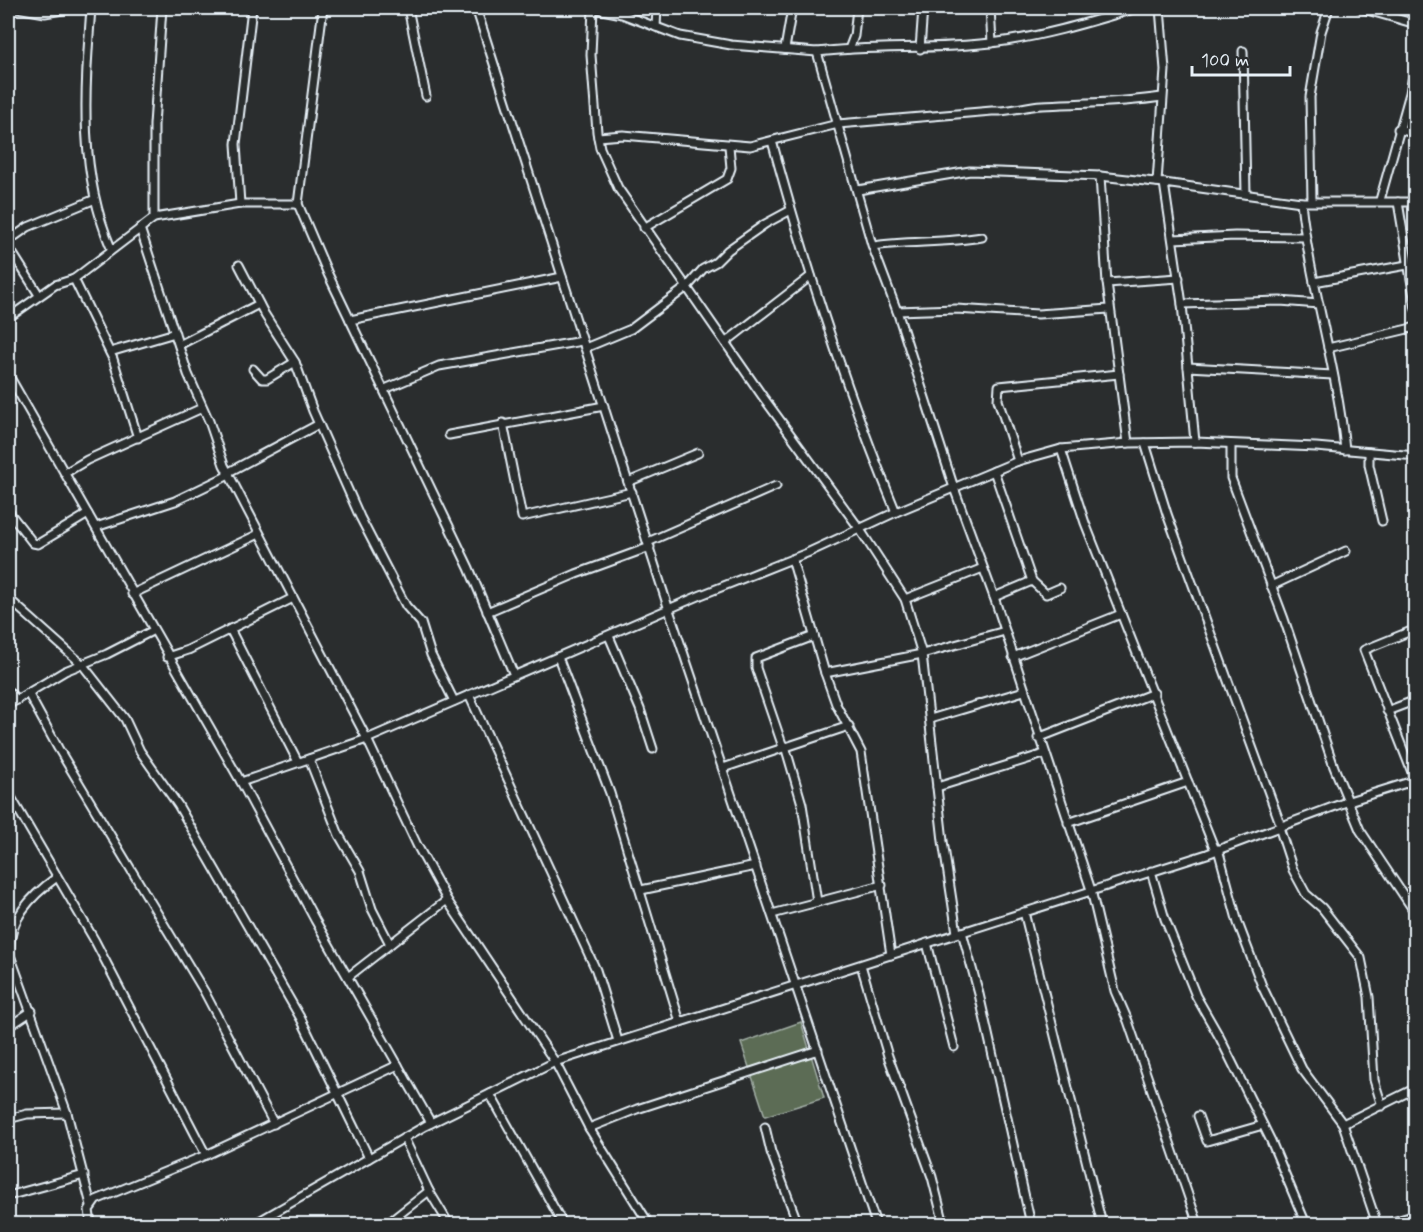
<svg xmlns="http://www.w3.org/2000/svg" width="1423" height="1232" font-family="Mynerve,sans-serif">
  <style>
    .green { fill: #5b6c54; stroke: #a2aea6; stroke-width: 1.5 }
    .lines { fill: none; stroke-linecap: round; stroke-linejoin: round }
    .street-casing { stroke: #e8f1f8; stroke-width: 11 }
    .street { stroke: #2a2d2e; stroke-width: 7 }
  </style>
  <rect width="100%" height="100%" fill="#2a2d2e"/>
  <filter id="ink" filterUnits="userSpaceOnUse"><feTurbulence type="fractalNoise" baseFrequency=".0167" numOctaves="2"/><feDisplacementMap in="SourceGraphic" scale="12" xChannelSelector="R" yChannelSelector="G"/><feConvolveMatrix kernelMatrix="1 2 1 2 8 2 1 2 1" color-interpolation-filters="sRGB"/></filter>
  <g filter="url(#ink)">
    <path class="green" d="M801,1022L824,1098L765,1116L741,1043Z"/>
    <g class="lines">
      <defs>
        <g id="street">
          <path d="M17,8L45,13L74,8"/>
          <path d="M91,8C85,90 78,170 111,248"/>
          <path d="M252,8L236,144L240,204H298"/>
          <path d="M323,8L298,204L328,274L469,568L514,675"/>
          <path d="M408,8L426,96"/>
          <path d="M476,8L669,610L876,1224"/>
          <path d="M592,8L622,14L680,36L731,45L817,52"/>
          <path d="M593,8L591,55L597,132L600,148L618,188L763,397L859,528L905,599L922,654L943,841L957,933"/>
          <path d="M990,8L992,43"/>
          <path d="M1137,8C1090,22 1041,37 991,43C933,50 875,45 817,52L872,245L897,311L954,488L994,597L1091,890L1115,991L1128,1021L1198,1224"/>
          <path d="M1360,8L1416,24"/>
          <path d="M656,27L657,8"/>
          <path d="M785,49L792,8"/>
          <path d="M849,49L854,36L857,8"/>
          <path d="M920,49L923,8"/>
          <path d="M1243,51L1246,194"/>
          <path d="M1398,129L1416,134"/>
          <path d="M598,137L623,135L750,146L838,124L992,111C1010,112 1024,106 1042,105C1082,103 1123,103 1162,97"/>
          <path d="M772,141C806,266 846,391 896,512"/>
          <path d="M1100,176L1107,283"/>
          <path d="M1157,182L1165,70L1160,8"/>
          <path d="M858,190L970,171L1100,176L1164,183"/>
          <path d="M1380,200L1410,93L1416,57"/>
          <path d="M1312,201L1310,97L1321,32L1329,8"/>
          <path d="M1398,202L1416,309"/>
          <path d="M154,218V125L162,8"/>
          <path d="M140,228L188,374L209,421L224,465L367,739L417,845L447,900L555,1062L589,1128L649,1224"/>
          <path d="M644,228L727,179L731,168L729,146"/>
          <path d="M1173,239L1235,236L1305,237"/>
          <path d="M8,241L28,227L93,200"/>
          <path d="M8,246L39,295"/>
          <path d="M873,246C909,241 945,243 982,237"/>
          <path d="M239,265L265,315L295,362L313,411L360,517L406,606L421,623L431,655L454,701"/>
          <path d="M74,279L113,359L138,438"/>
          <path d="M1314,282L1407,265"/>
          <path d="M1182,304L1280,301L1319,304"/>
          <path d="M897,311L956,309L1038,314L1109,309"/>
          <path d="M8,318L55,285L74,279L154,218L240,204"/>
          <path d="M350,320L562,277"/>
          <path d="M726,342L811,276"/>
          <path d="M179,345L259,304"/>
          <path d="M585,348L631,329L688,286L703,269L716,262L728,250L765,224L791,210"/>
          <path d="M1328,348L1416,327"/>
          <path d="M110,352L175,333"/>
          <path d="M1188,367L1333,375"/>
          <path d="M253,369L262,379H267L295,362"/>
          <path d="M8,374L241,782L315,920L431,1123"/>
          <path d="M385,389L439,366L582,341"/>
          <path d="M503,423L522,517L632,492"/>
          <path d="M449,435L604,406"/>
          <path d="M1195,442L1182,304L1164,183L1301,202"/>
          <path d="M1128,443L1107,283L1179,278"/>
          <path d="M1145,443L1167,514L1281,826"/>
          <path d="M1231,445V478L1284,619L1334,767L1360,830L1416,914"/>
          <path d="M1061,449L1085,523L1215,850"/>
          <path d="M1345,450C1337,366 1310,285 1301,202H1416"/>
          <path d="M1369,452V465L1382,521"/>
          <path d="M1018,461L998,400L999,386L1119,374"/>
          <path d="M994,471L1032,581L1046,594L1060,588"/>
          <path d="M65,473L87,460L202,408"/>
          <path d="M227,473L319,424"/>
          <path d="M628,482L698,453"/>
          <path d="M8,511L33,543L38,544L88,514"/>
          <path d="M96,527L175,501L229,475"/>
          <path d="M648,542L776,486"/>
          <path d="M792,559L825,673L836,704L861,752L891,955"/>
          <path d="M1271,586L1346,551"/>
          <path d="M132,594L259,534"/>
          <path d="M994,597L1032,581"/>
          <path d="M8,598L82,664L125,719L140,751L178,805L301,1019L369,1158"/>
          <path d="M905,599L983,568"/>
          <path d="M487,612L576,574L650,547"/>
          <path d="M230,629L298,762"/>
          <path d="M609,636L640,709L653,749"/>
          <path d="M167,657L188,650L293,598"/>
          <path d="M558,657L610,793L680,1022"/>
          <path d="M1013,657L1121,614"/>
          <path d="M825,673L922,654L1005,631"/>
          <path d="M8,691L17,700"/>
          <path d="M28,693L58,748L204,991L274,1124"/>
          <path d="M469,695L596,970L618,1041"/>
          <path d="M8,705L65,671L107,654L152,631"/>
          <path d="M1387,711L1416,700"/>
          <path d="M930,719L1024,691"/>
          <path d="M1038,738L1154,693"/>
          <path d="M785,746L802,804L817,902"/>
          <path d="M783,747L756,668V658L814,636"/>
          <path d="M309,759L339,835L360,871L372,909L390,944"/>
          <path d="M723,768L849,726"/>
          <path d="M1415,780L1364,650L1416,629"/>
          <path d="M241,782L367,739L701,595L807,553L896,512L1018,461L1061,449L1128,443L1195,442L1316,447L1416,456"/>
          <path d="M937,787L1044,754"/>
          <path d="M8,792L95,941L206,1155"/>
          <path d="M1068,823L1188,782"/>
          <path d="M1279,827L1293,870L1306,894L1322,908L1361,958L1369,997L1374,1080L1382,1106"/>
          <path d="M1218,849L1238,923L1262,986L1302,1069L1343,1124L1377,1224"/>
          <path d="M1151,871L1165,919L1196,996L1220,1038L1271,1141L1306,1224"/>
          <path d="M57,877C31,896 7,920 10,955L67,1113L91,1205"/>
          <path d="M641,890L756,866"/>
          <path d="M1024,912L1102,1224"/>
          <path d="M8,913L16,921"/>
          <path d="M772,914L882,885"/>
          <path d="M962,932L979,994L1031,1224"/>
          <path d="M927,943L954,1047"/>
          <path d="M861,965L888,1056L932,1177L944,1224"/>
          <path d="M348,977L447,900"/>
          <path d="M8,1027L32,1011"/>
          <path d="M490,1094L563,1224"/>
          <path d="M1198,1116L1207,1141L1263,1125"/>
          <path d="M8,1119L27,1114L67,1113"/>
          <path d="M1343,1124L1416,1088"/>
          <path d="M765,1127L771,1152L798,1224"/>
          <path d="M589,1128L637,1109L818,1050"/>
          <path d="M404,1138L429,1191L449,1224"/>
          <path d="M8,1196L84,1175"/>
          <path d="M91,1224L89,1210L96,1200L206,1155L398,1065"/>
          <path d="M254,1224L425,1126L555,1062L1207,854L1349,801L1416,780"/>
          <path d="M387,1224L429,1191"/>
          <path d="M1386,1224L1416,1215"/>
        </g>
      </defs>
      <use href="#street" class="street-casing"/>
      <use href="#street" class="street"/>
    </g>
  </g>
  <rect width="1423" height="1232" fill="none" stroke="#2a2d2e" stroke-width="30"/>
  <rect x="15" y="15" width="1393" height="1202" fill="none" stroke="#e8f1f8" stroke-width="2" filter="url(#ink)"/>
  <path d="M1192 66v9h98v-9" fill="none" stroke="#e8f1f8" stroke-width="3"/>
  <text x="1201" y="66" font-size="18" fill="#e8f1f8" stroke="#2a2d2e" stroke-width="4.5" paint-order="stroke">100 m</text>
</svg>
